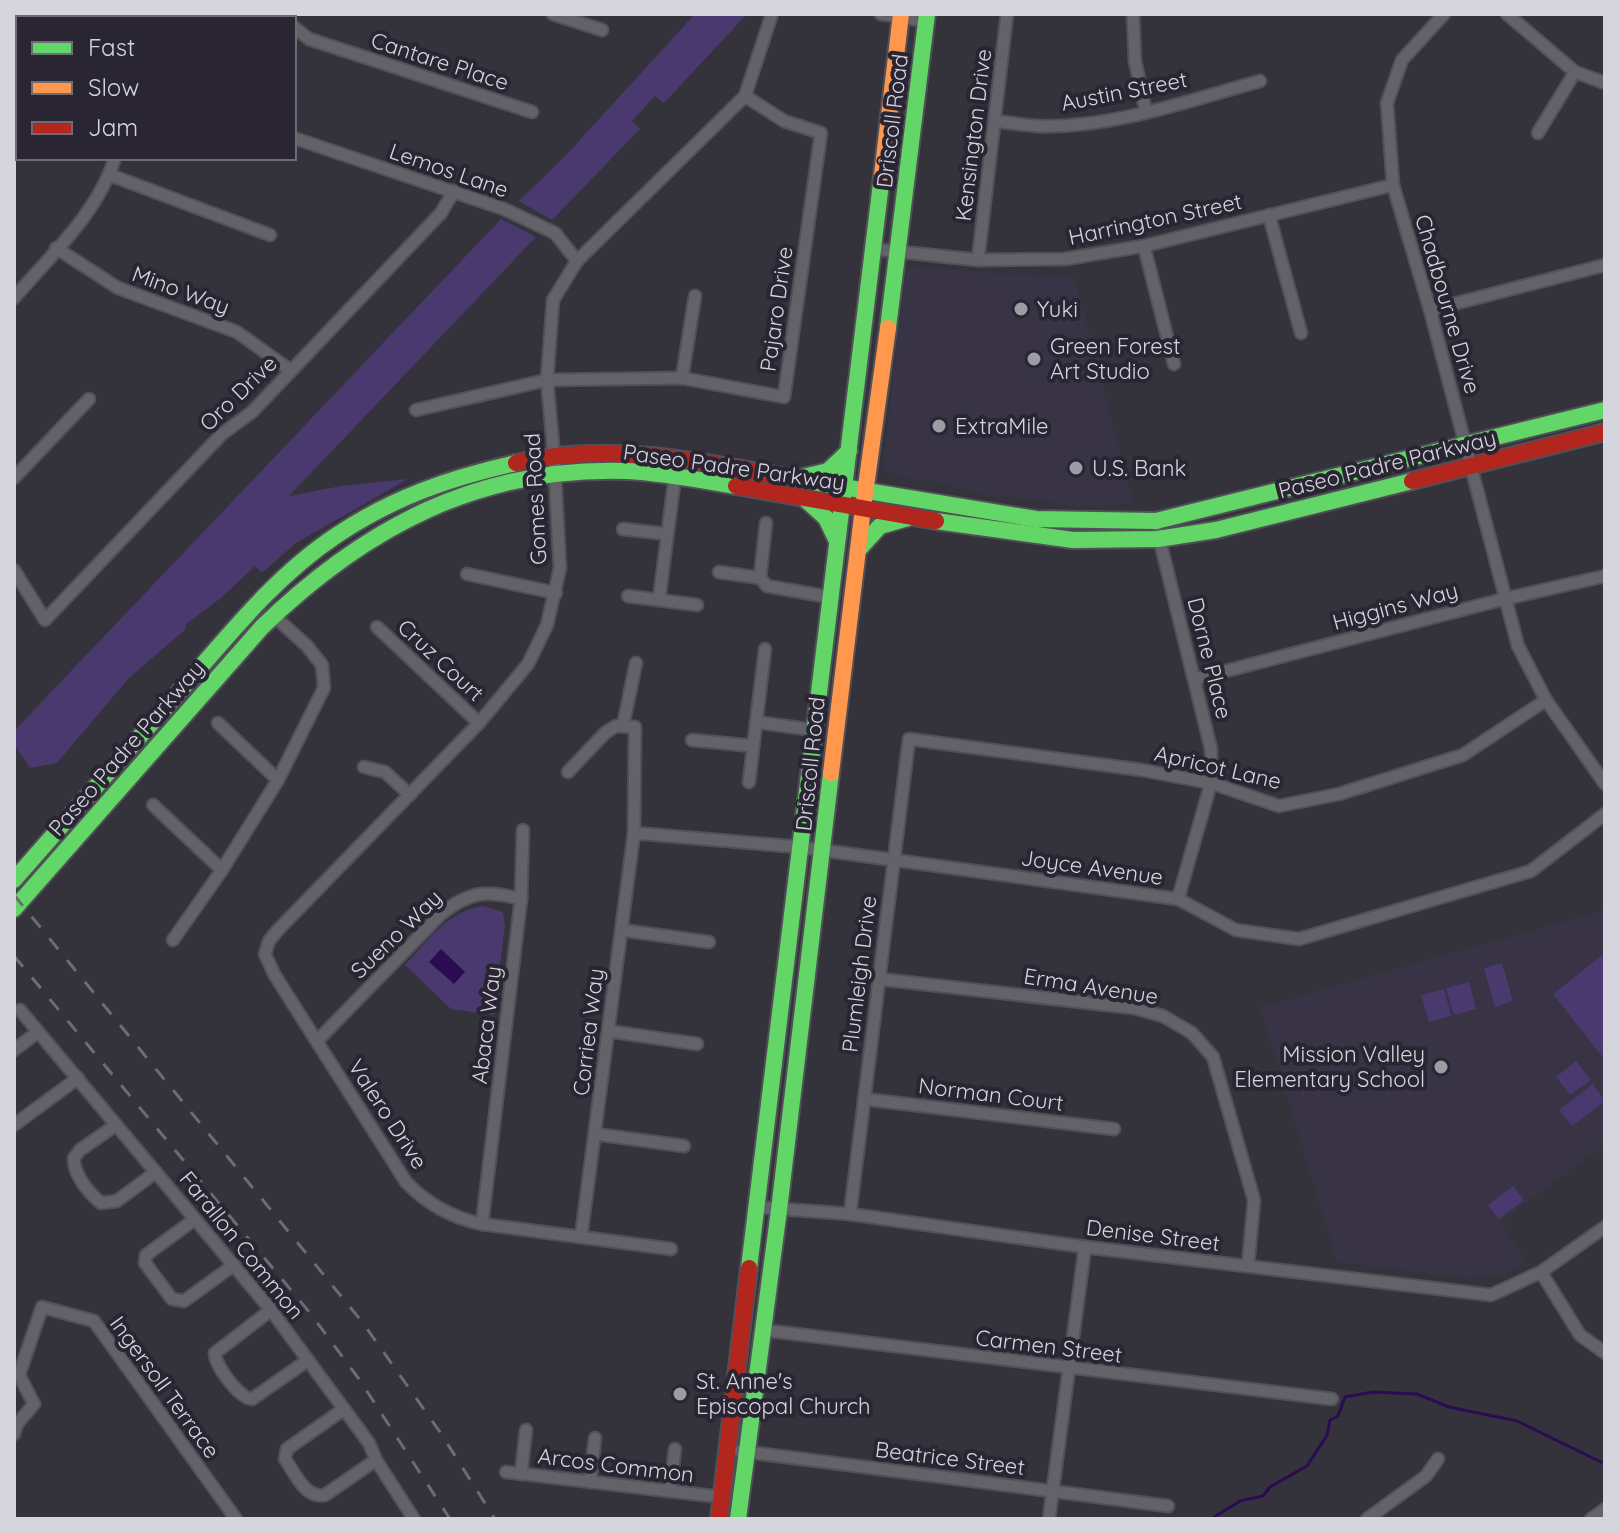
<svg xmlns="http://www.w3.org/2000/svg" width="1619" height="1533" font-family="Quicksand,sans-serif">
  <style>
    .built { fill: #383446 }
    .green { fill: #49396e }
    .water { fill: #2b0c53 }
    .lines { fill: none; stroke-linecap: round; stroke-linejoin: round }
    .stream { stroke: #2b0c53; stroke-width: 3 }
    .street-casing { stroke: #514f57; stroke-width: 15 }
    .fast-casing { stroke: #514f57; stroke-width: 20 }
    .slow-casing { stroke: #514f57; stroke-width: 20 }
    .jam-casing { stroke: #514f57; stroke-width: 20 }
    .street { stroke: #636268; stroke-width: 11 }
    .fast { stroke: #63d668; stroke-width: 16 }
    .slow { stroke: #ff974d; stroke-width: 16 }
    .jam { stroke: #b3261e; stroke-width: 16 }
    .rail { stroke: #6c6c71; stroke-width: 3; stroke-dasharray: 14 14; stroke-linecap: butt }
    .poi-dot { fill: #9d9ca5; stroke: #292533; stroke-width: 3 }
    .labels { text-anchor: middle; stroke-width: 8; stroke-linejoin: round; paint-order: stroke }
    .street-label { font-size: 22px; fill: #d6d5de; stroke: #292533 }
    .poi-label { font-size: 22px; fill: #d6d5de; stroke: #292533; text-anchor: start }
  </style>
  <rect width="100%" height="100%" fill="#34323a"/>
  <g class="built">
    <path d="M916,266L1000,274L1074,275L1133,503L1082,508L1039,500L980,494L933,481H915L886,470L883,464L905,275L909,268Z"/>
    <path d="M1605,910V1145L1499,1222L1527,1260L1504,1274L1469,1278L1337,1262L1260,1007Z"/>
  </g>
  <g class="green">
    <path d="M695,14H747L664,103L655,96L632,121L640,129L552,220L519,201L567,154Z"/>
    <path d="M501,219L536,237L289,496L341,486L408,479L296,543L262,573L255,566L221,598L185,625L186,629L128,679L57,763L30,768L14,744V731Z"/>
    <path d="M483,906L503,912L505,925L494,1015L451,1009L405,965C428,940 448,911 483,906Z"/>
    <path d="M1605,953V1060L1553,994Z"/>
    <path d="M1502,963L1513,1001L1495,1007L1484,968Z"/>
    <path d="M1469,982L1476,1009L1454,1015L1446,988Z"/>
    <path d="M1444,989L1451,1016L1429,1022L1421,995Z"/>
    <path d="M1576,1061L1591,1080L1570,1095L1556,1077Z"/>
    <path d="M1593,1084L1605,1101L1572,1126L1559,1110Z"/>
    <path d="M1513,1186L1524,1200L1499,1219L1488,1205Z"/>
  </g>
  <path class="water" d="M441,949L465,972L454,984L429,962Z"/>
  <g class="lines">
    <path class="stream" d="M1211,1519L1240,1501L1263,1496L1270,1487L1307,1466L1327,1435L1330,1420L1338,1416L1345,1397L1373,1392L1417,1394L1449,1407L1517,1421L1605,1464"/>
    <defs>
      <g id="street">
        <path d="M279,14L283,18"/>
        <path d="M553,14L602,30"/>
        <path d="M881,14L926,21"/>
        <path d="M1133,14L1135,61L1146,112"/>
        <path d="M1444,14L1402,60L1387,103L1393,185L1430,310L1518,646L1546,700L1605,784"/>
        <path d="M1507,14L1575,72L1605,83"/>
        <path d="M254,18L258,14"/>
        <path d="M294,27L309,39L532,112"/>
        <path d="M14,43L18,44"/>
        <path d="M995,121C1009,123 1023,125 1038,126C1110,129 1191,100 1260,81"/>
        <path d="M1538,133L1575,72"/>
        <path d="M294,138L504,209L555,233L577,261"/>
        <path d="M110,175L270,235"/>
        <path d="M1269,215L1301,333"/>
        <path d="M1144,246L1174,364"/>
        <path d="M56,248L118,288L237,332L290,370"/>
        <path d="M873,249L978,260L1065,259L1144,246L1393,185"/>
        <path d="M978,260L1007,14"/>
        <path d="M14,298C50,256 98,213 115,158"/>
        <path d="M1430,310L1605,265"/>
        <path d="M682,378L695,296"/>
        <path d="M416,410L547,380L682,378L784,397L821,133L784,121L745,96"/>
        <path d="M14,478L89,399"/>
        <path d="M623,529L667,534"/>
        <path d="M1158,533L1211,749V783L1178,899"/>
        <path d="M14,570L45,620L222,434L252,412L441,213L454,191"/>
        <path d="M719,572L760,578L767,586L829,597"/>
        <path d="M467,574L556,593"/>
        <path d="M760,578L766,523"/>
        <path d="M628,596L697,605"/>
        <path d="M659,600L675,476"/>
        <path d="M377,627L479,723"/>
        <path d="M1195,679L1504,599L1605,576"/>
        <path d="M756,722L814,730"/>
        <path d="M218,723L278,780"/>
        <path d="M623,726L636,663"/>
        <path d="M692,740L753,746"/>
        <path d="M364,767L385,772L410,795"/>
        <path d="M568,772L605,733L616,726L635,727L634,833L581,1237"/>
        <path d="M749,782L765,649"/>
        <path d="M153,805L222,870"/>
        <path d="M634,833L799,847L1178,899L1236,930L1299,939L1531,871L1605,814"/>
        <path d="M621,930L709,942"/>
        <path d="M173,940L222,870L278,780L324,688L322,665L307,646L273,615"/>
        <path d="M879,979L1134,1008L1163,1016L1192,1033L1213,1057L1254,1200L1248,1266"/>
        <path d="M20,1010L271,1310L369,1443L376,1460L414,1519"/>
        <path d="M608,1031L697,1044"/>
        <path d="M317,1041L441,914C470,891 486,890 521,899"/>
        <path d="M14,1050L38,1032"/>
        <path d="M864,1099L1114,1129"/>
        <path d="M14,1125L78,1078"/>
        <path d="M116,1125L80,1150L74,1158C73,1174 89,1193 101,1203L117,1201L156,1172"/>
        <path d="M595,1134L684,1146"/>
        <path d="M755,1207L850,1214L1085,1247L1491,1295L1541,1272L1605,1227"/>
        <path d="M850,1214L909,739L1142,770L1211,783L1279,806L1339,794L1463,755L1546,700"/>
        <path d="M195,1219L146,1255L145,1263L172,1299L184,1301L234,1265"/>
        <path d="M482,1224L521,899L523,830"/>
        <path d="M671,1249L482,1224C453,1218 427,1204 406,1182L274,974L265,954L269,941L277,931L479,723L528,664L547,625L560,568L554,456L547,380L553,300L577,261L745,96L772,14"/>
        <path d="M1541,1272L1580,1335L1605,1353"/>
        <path d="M271,1310L215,1353C215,1366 239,1398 252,1399L308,1360"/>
        <path d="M762,1330L1332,1399"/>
        <path d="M344,1409L287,1449L285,1459C295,1473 305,1499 325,1495L376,1460"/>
        <path d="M14,1434L17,1424L34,1404L19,1375L42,1307L94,1321L236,1519"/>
        <path d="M740,1451L1168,1506"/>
        <path d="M506,1472L721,1497"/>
        <path d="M521,1474L526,1430"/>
        <path d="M590,1482L595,1438"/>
        <path d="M670,1491L675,1449"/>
        <path d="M1049,1519L1085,1247"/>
        <path d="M1367,1519L1426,1476L1438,1459"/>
        <path d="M1591,1519L1605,1509"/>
      </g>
      <g id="fast">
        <path d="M888,328L927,14"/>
        <path d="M803,477L828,471L849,451"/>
        <path d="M813,482L1036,519L1156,521L1605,410"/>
        <path d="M805,499L826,518L836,539"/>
        <path d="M936,521L1073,540L1158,539L1216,530L1412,481"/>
        <path d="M859,549L880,526L908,518"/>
        <path d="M14,880C71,815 129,749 186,684C232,631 278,574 337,535C394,497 450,478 516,463"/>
        <path d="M14,909L262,627C365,527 480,466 627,471C664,473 700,480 736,486"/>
        <path d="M749,1268L882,175"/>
        <path d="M738,1519L779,1210L831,773"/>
      </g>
      <g id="slow">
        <path d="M882,175L901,14"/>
        <path d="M831,773L863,508L888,328"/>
      </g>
      <g id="jam">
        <path d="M516,463C615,440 715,465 813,482"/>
        <path d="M1412,481L1605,432"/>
        <path d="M736,486L936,521"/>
        <path d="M719,1519L749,1268"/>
      </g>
    </defs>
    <use href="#street" class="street-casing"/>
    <use href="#fast" class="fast-casing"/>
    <use href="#slow" class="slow-casing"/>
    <use href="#jam" class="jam-casing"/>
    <use href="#street" class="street"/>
    <use href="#fast" class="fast"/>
    <use href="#slow" class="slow"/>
    <use href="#jam" class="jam"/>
    <g class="rail">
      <path d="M14,895L363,1323L440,1432L495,1519"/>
      <path d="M14,956L310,1313L359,1379L450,1519"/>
    </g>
  </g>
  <g class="poi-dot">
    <circle cx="1021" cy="309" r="8"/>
    <circle cx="1034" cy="359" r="8"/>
    <circle cx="939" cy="426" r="8"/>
    <circle cx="1076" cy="468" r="8"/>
    <circle cx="1441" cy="1067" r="8"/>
    <circle cx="680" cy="1394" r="8"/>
  </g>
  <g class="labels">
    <g class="street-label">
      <text transform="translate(440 61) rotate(18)" y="8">Cantare Place</text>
      <text transform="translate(1124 91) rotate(-11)" y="8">Austin Street</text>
      <text transform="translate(892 121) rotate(-83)" y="8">Driscoll Road</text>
      <text transform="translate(973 135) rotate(-83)" y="8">Kensington Drive</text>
      <text transform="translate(449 170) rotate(19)" y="8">Lemos Lane</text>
      <text transform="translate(1155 219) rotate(-12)" y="8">Harrington Street</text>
      <text transform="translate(181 290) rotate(20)" y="8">Mino Way</text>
      <text transform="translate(1448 304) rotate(74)" y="8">Chadbourne Drive</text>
      <text transform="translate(776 309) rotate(-82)" y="8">Pajaro Drive</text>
      <text transform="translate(238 393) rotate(-44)" y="8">Oro Drive</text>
      <text transform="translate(1387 464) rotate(-14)" y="8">Paseo Padre Parkway</text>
      <text transform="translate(734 467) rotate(8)" y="8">Paseo Padre Parkway</text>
      <text transform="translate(535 499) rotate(-93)" y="8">Gomes Road</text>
      <text transform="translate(1395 606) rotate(-15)" y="8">Higgins Way</text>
      <text transform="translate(1210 658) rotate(76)" y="8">Dorne Place</text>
      <text transform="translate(441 660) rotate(43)" y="8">Cruz Court</text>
      <text transform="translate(126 748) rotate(-49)" y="8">Paseo Padre Parkway</text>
      <text transform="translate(810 764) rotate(-84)" y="8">Driscoll Road</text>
      <text transform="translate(1218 767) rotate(13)" y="8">Apricot Lane</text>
      <text transform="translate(1092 867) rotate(8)" y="8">Joyce Avenue</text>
      <text transform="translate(396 934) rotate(-44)" y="8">Sueno Way</text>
      <text transform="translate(859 974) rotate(-83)" y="8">Plumleigh Drive</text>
      <text transform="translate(1091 986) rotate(9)" y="8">Erma Avenue</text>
      <text transform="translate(486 1025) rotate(-83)" y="8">Abaca Way</text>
      <text transform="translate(588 1032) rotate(-83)" y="8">Corriea Way</text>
      <text transform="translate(991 1094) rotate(7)" y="8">Norman Court</text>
      <text transform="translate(388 1114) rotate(57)" y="8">Valero Drive</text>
      <text transform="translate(1153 1235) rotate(7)" y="8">Denise Street</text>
      <text transform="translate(242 1245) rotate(51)" y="8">Farallon Common</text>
      <text transform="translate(1049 1346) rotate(7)" y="8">Carmen Street</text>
      <text transform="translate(165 1387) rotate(54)" y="8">Ingersoll Terrace</text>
      <text transform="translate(950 1458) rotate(7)" y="8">Beatrice Street</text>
      <text transform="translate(616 1465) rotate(7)" y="8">Arcos Common</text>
    </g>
    <g class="poi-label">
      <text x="1037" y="317">Yuki</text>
      <text x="1050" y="354">Green Forest<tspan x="1050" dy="25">Art Studio</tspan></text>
      <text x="955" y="434">ExtraMile</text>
      <text x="1092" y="476">U.S. Bank</text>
      <text x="1425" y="1062" text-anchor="end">Mission Valley<tspan x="1425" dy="25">Elementary School</tspan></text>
      <text x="696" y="1389">St. Anne's<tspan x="696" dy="25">Episcopal Church</tspan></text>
    </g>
  </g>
  <rect width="1619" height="1533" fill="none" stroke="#d6d5de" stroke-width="32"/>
  <rect x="16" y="16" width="280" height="144" fill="#292533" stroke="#6e6b77" stroke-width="2"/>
  <rect x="32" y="42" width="40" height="12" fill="#63d668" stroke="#6e6b77" stroke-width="2"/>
  <text x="88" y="56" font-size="24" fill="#d6d5de">Fast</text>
  <rect x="32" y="82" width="40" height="12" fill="#ff974d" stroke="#6e6b77" stroke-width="2"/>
  <text x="88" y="96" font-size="24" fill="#d6d5de">Slow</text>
  <rect x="32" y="122" width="40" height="12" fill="#b3261e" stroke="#6e6b77" stroke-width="2"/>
  <text x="88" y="136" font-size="24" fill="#d6d5de">Jam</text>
</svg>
